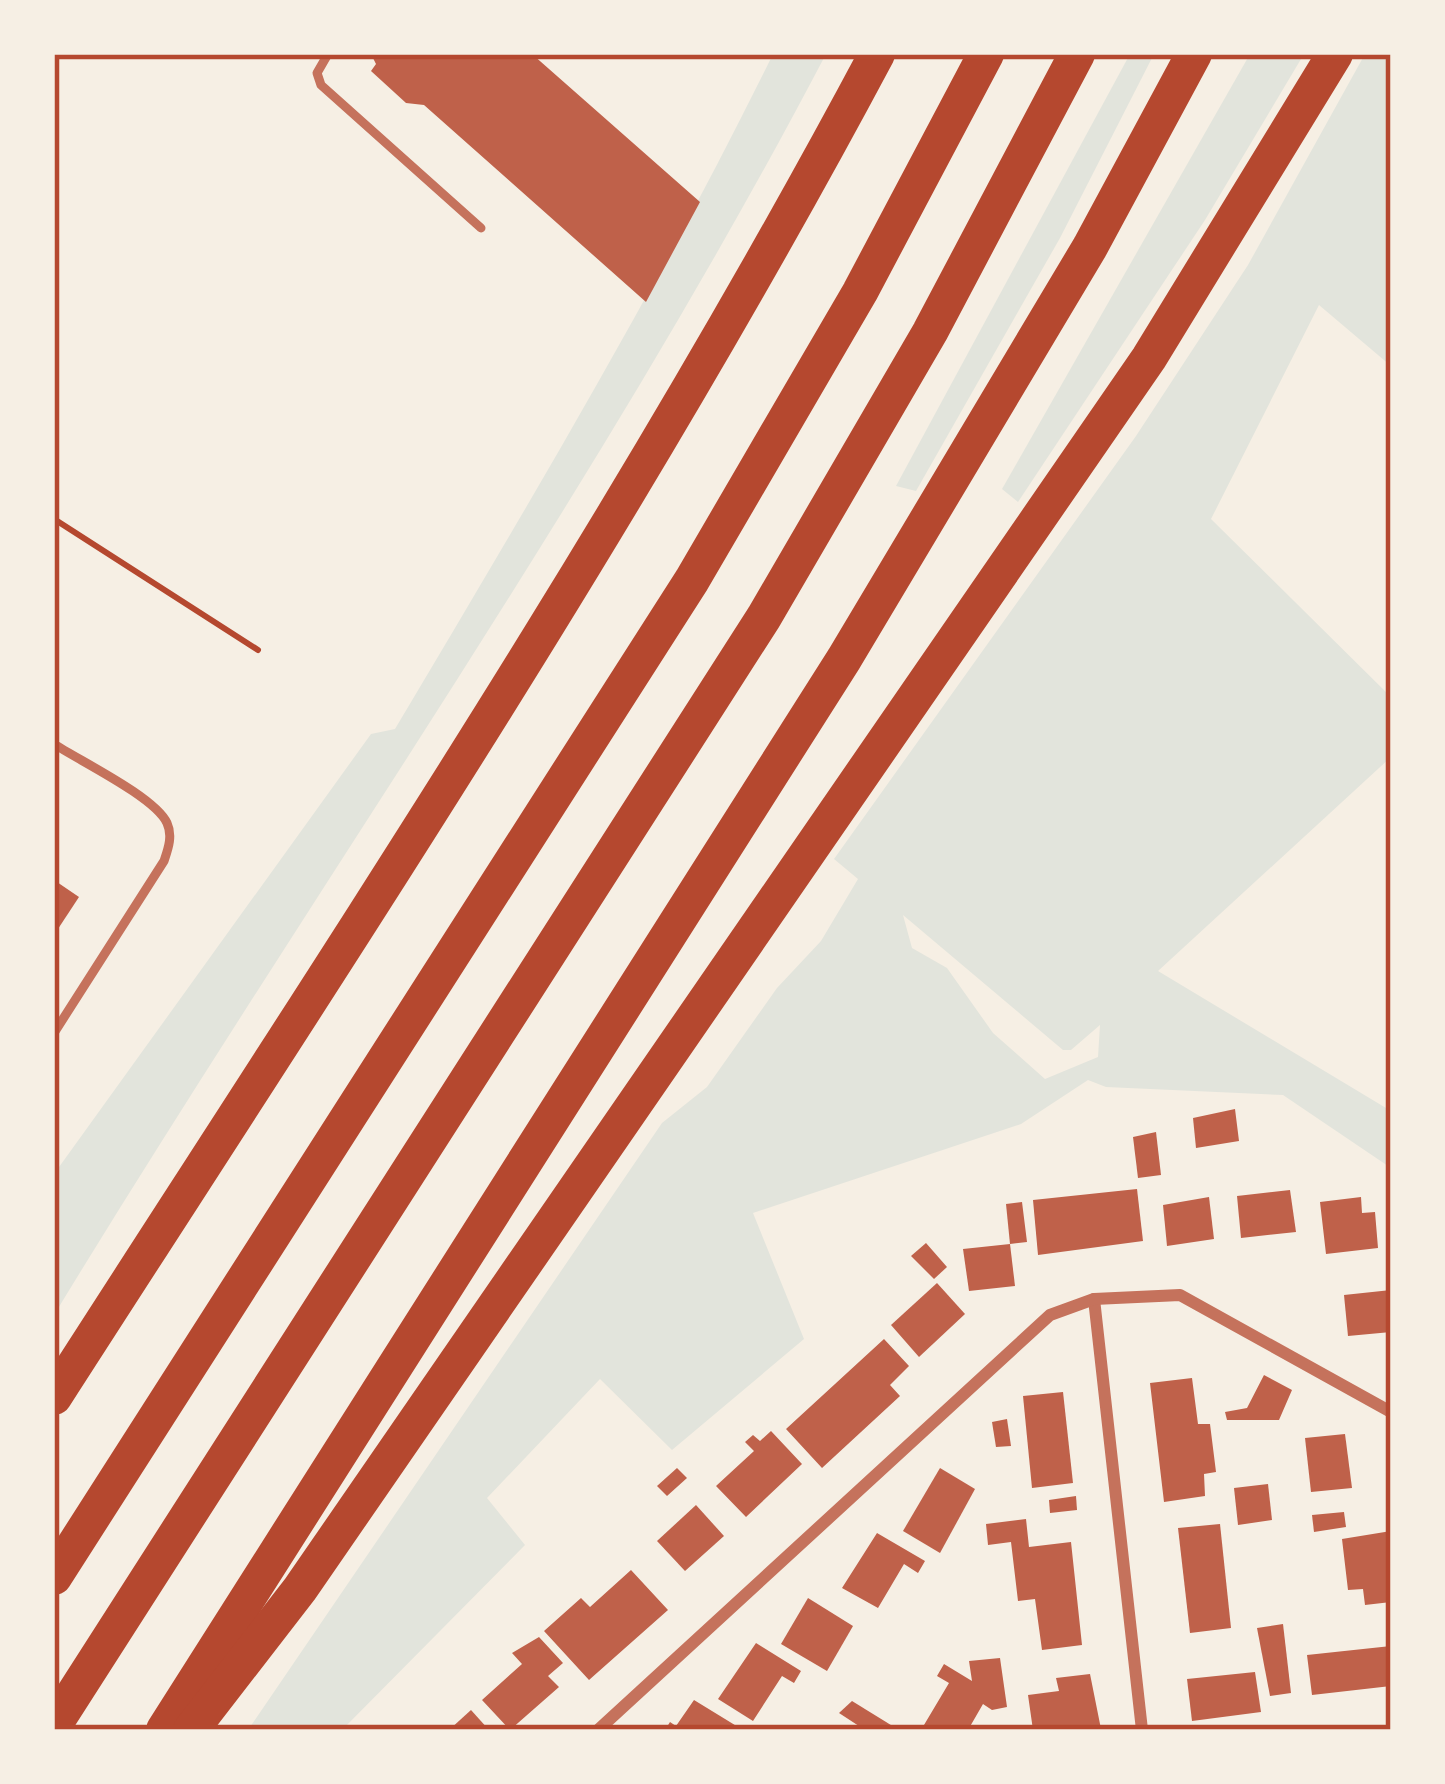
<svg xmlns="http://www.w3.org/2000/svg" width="1445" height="1784" font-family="'Asap Condensed',sans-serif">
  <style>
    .green { fill: #e2e4dc; fill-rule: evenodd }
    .building { fill: #bf614a }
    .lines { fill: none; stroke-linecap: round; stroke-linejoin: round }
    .path { stroke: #b5482f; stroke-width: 6 }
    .service { stroke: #c5725c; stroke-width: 9 }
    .minor { stroke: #c5725c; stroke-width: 12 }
    .motorway { stroke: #b5482f; stroke-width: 36 }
    .neatline { fill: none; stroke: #b5482f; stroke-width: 4.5 }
  </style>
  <rect width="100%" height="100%" fill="#f6efe4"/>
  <g class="green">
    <path d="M773,54H826C597,491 310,894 54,1315V1174L371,734L395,729C527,507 659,286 773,54Z"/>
    <path d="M1130,54H1154L1060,238L916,491L896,486Z"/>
    <path d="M1250,54H1304L1205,220L1018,502L1002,489Z"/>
    <path d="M1365,54H1391V366L1319,305L1211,519L1391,697V757L1158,971L1391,1111V1168L1283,1095L1106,1087L1088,1080L1021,1124L753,1213L804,1339L672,1450L600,1379L487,1498L525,1545L342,1730H248L662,1123L707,1087L777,988L821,941L858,879L834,859L1136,436L1248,265ZM903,915L1063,1050H1071L1100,1025L1098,1057L1045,1079L993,1033L947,968L912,948Z"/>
  </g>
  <g class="building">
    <path d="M371,54H532L700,202L646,302L424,105L406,103L371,71L376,64Z"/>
    <path d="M54,880L79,897L54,935Z"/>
    <path d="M1235,1109L1239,1141L1196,1148L1193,1118Z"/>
    <path d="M1156,1132L1161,1175L1138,1178L1133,1137Z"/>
    <path d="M1137,1189L1143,1241L1038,1255L1033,1200Z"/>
    <path d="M1290,1190L1296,1232L1241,1238L1237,1196Z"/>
    <path d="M1209,1197L1214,1239L1167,1246L1163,1205Z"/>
    <path d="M1361,1197L1362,1213L1375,1212L1378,1248L1326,1254L1320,1202Z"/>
    <path d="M1022,1202L1027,1242L1010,1244L1006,1204Z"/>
    <path d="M926,1243L947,1267L934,1279L911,1256Z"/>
    <path d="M1010,1244L1015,1286L969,1291L963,1249Z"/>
    <path d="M937,1283L965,1314L919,1357L891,1325Z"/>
    <path d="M1391,1290V1332L1348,1336L1344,1295Z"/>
    <path d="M884,1339L909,1366L890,1385L900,1396L822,1468L786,1429Z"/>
    <path d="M1264,1375L1292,1390L1279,1420H1227L1225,1412L1247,1408Z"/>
    <path d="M1192,1378L1198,1424H1210L1216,1472L1204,1474L1205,1496L1164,1502L1150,1383Z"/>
    <path d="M1063,1392L1073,1483L1032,1488L1023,1396Z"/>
    <path d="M1007,1419L1011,1446L996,1447L992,1422Z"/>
    <path d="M771,1431L802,1464L746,1517L716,1486L754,1451L745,1442L753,1435L760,1441Z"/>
    <path d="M1345,1434L1352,1488L1311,1492L1305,1438Z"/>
    <path d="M677,1468L687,1478L667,1496L657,1486Z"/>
    <path d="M940,1468L975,1489L940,1553L903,1531Z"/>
    <path d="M1268,1484L1272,1520L1238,1525L1234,1488Z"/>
    <path d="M1076,1496L1077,1510L1050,1513L1049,1500Z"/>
    <path d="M696,1505L724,1536L685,1571L657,1541Z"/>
    <path d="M1344,1512L1346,1527L1314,1532L1312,1515Z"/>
    <path d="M1026,1519L1029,1547L1071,1542L1082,1645L1042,1650L1035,1599L1018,1601L1011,1542L988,1545L986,1524Z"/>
    <path d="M1220,1524L1231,1628L1190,1633L1178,1528Z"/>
    <path d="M1391,1531V1602L1365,1605L1363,1589L1348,1590L1342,1539Z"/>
    <path d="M877,1533L925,1561L918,1573L904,1564L878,1608L842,1588Z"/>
    <path d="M631,1570L668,1610L589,1680L544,1631L581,1598L590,1607Z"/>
    <path d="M808,1598L853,1626L827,1671L781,1644Z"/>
    <path d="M1283,1624L1291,1693L1270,1696L1257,1628Z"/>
    <path d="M539,1637L563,1663L548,1676L559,1687L510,1730L482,1700L522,1664L512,1653Z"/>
    <path d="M756,1643L801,1671L794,1683L782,1676L753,1721L718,1699Z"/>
    <path d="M1391,1646V1686L1312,1695L1307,1655Z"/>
    <path d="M1000,1658L1007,1707L992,1710L983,1704L968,1730H921L949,1683L937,1676L944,1664L972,1681L969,1661Z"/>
    <path d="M1255,1672L1261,1712L1192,1721L1187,1679Z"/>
    <path d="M1090,1674L1101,1729L1033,1730L1028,1695L1059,1691L1056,1678Z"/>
    <path d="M694,1700L743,1730H665L670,1722L676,1726Z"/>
    <path d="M852,1701L899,1730H865L839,1713Z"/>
    <path d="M471,1710L489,1730H449Z"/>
  </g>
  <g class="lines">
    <path class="path" d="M54,519L258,650"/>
    <g class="service">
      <path d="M328,54L317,73L321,85L481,228"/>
      <path d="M54,744C80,761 155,797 167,823C173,836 168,849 164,861L54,1033"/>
    </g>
    <g class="minor">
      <path d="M1094,1299L1142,1730"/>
      <path d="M598,1730L1050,1315L1094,1299L1180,1295L1391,1412"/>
    </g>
    <g class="motorway">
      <path d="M54,1397C338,955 630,518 877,54"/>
      <path d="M54,1577L692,580L860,292L986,54"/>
      <path d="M54,1725L764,617L930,332L1077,54"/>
      <path d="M164,1730L844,659L1090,247L1194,54"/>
      <path d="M191,1730L300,1589L1149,358L1335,54"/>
    </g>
  </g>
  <rect width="1445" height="1784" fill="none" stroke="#f6efe4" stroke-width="114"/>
  <rect x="57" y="57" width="1331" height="1670" class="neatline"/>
</svg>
